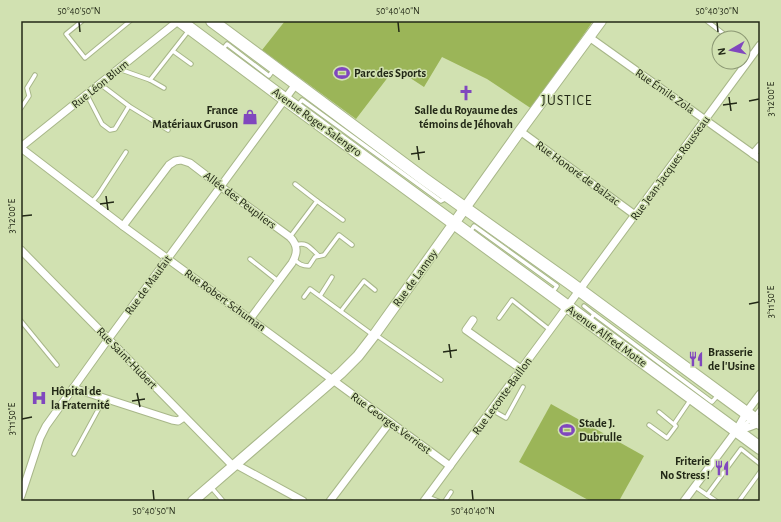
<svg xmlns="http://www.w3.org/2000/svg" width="781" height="522" font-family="'Alegreya Sans',sans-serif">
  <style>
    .pitch { fill: #9bb558 }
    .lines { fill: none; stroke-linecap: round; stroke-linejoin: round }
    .lane-casing { stroke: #a8b789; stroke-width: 5.5 }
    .street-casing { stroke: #a8b789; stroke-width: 9 }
    .secondary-casing { stroke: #a8b789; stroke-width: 12 }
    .primary-casing { stroke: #a8b789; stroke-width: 14 }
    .lane { stroke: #fff; stroke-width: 3.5 }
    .street { stroke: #fff; stroke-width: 7 }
    .secondary { stroke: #fff; stroke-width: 10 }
    .primary { stroke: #fff; stroke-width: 12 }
    .ticks { fill: none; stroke: #232917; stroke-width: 1.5 }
    .labels { text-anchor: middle; stroke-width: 3; stroke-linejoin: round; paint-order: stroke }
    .poi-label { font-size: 12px; font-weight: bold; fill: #232917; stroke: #d1e1b1; text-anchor: start }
    .street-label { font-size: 12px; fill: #232917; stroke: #d1e1b1 }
    .quarter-label { font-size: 14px; letter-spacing: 1px; fill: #232917; stroke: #d1e1b1 }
    .neatline { fill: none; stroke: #232917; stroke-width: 1.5 }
    .ticks-label { font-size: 10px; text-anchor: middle; fill: #232917 }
  </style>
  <rect width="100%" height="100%" fill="#d1e1b1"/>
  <g class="pitch">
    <path d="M285,21H593L532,109L487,79L442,57L424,87L395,68L356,119L262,50Z"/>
    <path d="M551,404L644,456L619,501H590L519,462Z"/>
  </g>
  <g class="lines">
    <defs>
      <g id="lane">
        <path d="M82,21L66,34L85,58L130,21"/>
        <path d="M707,21L729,38"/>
        <path d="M743,48L752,55"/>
        <path d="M222,50L227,44L269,76L274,69"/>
        <path d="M173,51L191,64"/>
        <path d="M119,69L150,80L186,34L189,30"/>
        <path d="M150,80L164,88"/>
        <path d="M100,84L129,106L168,130"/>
        <path d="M87,95L102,124L110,130L115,129L129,106"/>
        <path d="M297,106L302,100L441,201L447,198"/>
        <path d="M21,108L29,96L27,88L35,75"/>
        <path d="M317,201L343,220"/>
        <path d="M92,202L98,195L126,152"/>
        <path d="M470,232L474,226L557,286L552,293"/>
        <path d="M290,237L317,201L295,184"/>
        <path d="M296,245C307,241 311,249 319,256"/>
        <path d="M250,259L278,281"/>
        <path d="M294,259C299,264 302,266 309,266L315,257L324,255L339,235L352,245"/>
        <path d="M320,296L332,277"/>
        <path d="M304,297L310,289L373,335"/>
        <path d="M584,306L594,314"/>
        <path d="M341,311L364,281L375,290"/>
        <path d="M499,318L512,300L550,330"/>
        <path d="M590,320L594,314L712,402L719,394"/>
        <path d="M21,321L57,365"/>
        <path d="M376,335L441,380"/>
        <path d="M492,410L506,418L523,387"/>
        <path d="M674,424L691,399"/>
        <path d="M649,425L667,438L676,426L659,412"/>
        <path d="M740,428L753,418L760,409"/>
        <path d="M74,454L104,399"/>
        <path d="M694,486L716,501"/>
        <path d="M211,487L223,501"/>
        <path d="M707,495L741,449L760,464"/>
        <path d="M428,497L438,501"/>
        <path d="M445,501L451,492"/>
        <path d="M739,501L760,472"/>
      </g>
      <g id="street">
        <path d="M589,37L760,159"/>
        <path d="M520,131L635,215"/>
        <path d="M21,147L178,21"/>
        <path d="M21,148L123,226L450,466"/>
        <path d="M753,154L760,146"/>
        <path d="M123,226L169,165L175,161L181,160L190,163L220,186L290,237C298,245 298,253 292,263L250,319"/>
        <path d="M21,250C92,322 162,394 233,466"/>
        <path d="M473,320L466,330L521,369"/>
        <path d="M73,388L172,420L178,421L184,417"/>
        <path d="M736,431C745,428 753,427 760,422"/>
        <path d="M235,464L303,501"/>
        <path d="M21,496L40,438L46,426L104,345L296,84"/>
        <path d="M330,501L390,422"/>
        <path d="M424,501L760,45"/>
        <path d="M684,501L736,431L748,410L760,394"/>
      </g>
      <path id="secondary" d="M193,501L341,373L358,356L375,334L520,131L601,21"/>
      <g id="primary">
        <path d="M180,21L278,94L760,448"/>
        <path d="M212,21L424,179L570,283L760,423"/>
      </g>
    </defs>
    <use href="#lane" class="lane-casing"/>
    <use href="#street" class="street-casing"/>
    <use href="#secondary" class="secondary-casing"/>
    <use href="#primary" class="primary-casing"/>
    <use href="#lane" class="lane"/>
    <use href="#street" class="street"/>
    <use href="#secondary" class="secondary"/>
    <use href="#primary" class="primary"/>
  </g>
  <path class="ticks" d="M79,22L80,32M398,22L399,32M717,22L718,32M729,97L731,111M749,101L759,99M723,105L737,103M417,146L419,160M411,154L425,152M106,196L108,210M100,204L114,202M22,216L32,215M749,304L759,302M449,344L451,358M443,352L457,350M137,393L140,407M132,401L145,399M22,419L32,417M153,490L154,500M472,490L473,500"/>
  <defs>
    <symbol id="stadium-bare" viewBox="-9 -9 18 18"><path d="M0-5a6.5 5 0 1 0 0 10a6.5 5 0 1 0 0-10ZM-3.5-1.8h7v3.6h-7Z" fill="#8047be" stroke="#d1e1b1" stroke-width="2.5" paint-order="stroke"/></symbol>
    <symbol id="church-bare" viewBox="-9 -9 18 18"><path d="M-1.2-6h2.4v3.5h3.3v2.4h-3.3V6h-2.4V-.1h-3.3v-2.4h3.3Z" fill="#8047be" stroke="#d1e1b1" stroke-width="2.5" paint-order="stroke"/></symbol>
    <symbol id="shop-bare" viewBox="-9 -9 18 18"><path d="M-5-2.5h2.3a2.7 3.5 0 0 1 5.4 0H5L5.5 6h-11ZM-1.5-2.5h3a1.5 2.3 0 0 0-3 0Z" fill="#8047be" stroke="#d1e1b1" stroke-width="2.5" paint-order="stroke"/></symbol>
    <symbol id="restaurant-bare" viewBox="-9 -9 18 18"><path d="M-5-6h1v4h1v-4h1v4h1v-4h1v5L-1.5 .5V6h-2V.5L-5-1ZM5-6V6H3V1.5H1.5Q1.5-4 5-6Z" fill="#8047be" stroke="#d1e1b1" stroke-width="2.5" paint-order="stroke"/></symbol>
    <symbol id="hospital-bare" viewBox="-9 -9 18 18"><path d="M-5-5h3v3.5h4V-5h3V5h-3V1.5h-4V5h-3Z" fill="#8047be" stroke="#d1e1b1" stroke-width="2.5" paint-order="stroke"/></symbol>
  </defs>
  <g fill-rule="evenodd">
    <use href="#stadium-bare" x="331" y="62" width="22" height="22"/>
    <use href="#church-bare" x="455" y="82" width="22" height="22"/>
    <use href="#shop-bare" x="239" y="106" width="22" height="22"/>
    <use href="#restaurant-bare" x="685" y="348" width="22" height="22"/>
    <use href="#hospital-bare" x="28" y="387" width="22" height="22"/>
    <use href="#stadium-bare" x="556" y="419" width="22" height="22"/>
    <use href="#restaurant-bare" x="711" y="457" width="22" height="22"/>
  </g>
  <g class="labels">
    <g class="poi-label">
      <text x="354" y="77">Parc des Sports</text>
      <text x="238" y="114" text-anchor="end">France<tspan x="238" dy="14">Matériaux Gruson</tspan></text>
      <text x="466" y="114" text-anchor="middle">Salle du Royaume des<tspan x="466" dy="14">témoins de Jéhovah</tspan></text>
      <text x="708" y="356">Brasserie<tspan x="708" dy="14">de l'Usine</tspan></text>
      <text x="51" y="395">Hôpital de<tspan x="51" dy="14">la Fraternité</tspan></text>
      <text x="579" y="427">Stade J.<tspan x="579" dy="14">Dubrulle</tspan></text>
      <text x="710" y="465" text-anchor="end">Friterie<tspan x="710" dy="14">No Stress !</tspan></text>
    </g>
    <g class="street-label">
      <text transform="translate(100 84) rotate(-39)" y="4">Rue Léon Blum</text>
      <text transform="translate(665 91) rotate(35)" y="4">Rue Émile Zola</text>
      <text transform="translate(317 122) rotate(36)" y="4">Avenue Roger Salengro</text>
      <text transform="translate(670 168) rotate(-54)" y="4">Rue Jean-Jacques Rousseau</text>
      <text transform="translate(578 173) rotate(36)" y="4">Rue Honoré de Balzac</text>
      <text transform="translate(240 200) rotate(37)" y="4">Allée des Peupliers</text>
      <text transform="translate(415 278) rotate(-54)" y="4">Rue de Lannoy</text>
      <text transform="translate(148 285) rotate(-54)" y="4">Rue de Maufait</text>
      <text transform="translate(225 300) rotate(36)" y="4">Rue Robert Schuman</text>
      <text transform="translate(607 336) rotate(36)" y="4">Avenue Alfred Motte</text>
      <text transform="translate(127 358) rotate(46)" y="4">Rue Saint-Hubert</text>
      <text transform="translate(502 396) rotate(-54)" y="4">Rue Leconte-Baillon</text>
      <text transform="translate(391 423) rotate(36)" y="4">Rue Georges Verriest</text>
    </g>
    <g class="quarter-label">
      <text x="567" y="105">JUSTICE</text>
    </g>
  </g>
  <rect width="781" height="522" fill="none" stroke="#d1e1b1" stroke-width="44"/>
  <g transform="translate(731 50) rotate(261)"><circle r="19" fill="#d1e1b1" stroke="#8b9773"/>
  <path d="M0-3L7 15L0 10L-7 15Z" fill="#8047be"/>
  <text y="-6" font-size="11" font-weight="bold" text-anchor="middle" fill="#232917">N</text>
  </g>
  <rect x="22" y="22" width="737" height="478" class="neatline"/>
  <g class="ticks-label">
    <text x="79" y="14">50°40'50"N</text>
    <text x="398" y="14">50°40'40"N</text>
    <text x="717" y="14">50°40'30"N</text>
    <text transform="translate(770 99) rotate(-90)" y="4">3°12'00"E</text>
    <text transform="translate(11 216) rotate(-90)" y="4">3°12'00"E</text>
    <text transform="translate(770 302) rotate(-90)" y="4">3°11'50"E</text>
    <text transform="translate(11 419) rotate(-90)" y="4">3°11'50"E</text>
    <text x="154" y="514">50°40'50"N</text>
    <text x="473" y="514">50°40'40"N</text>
  </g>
</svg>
